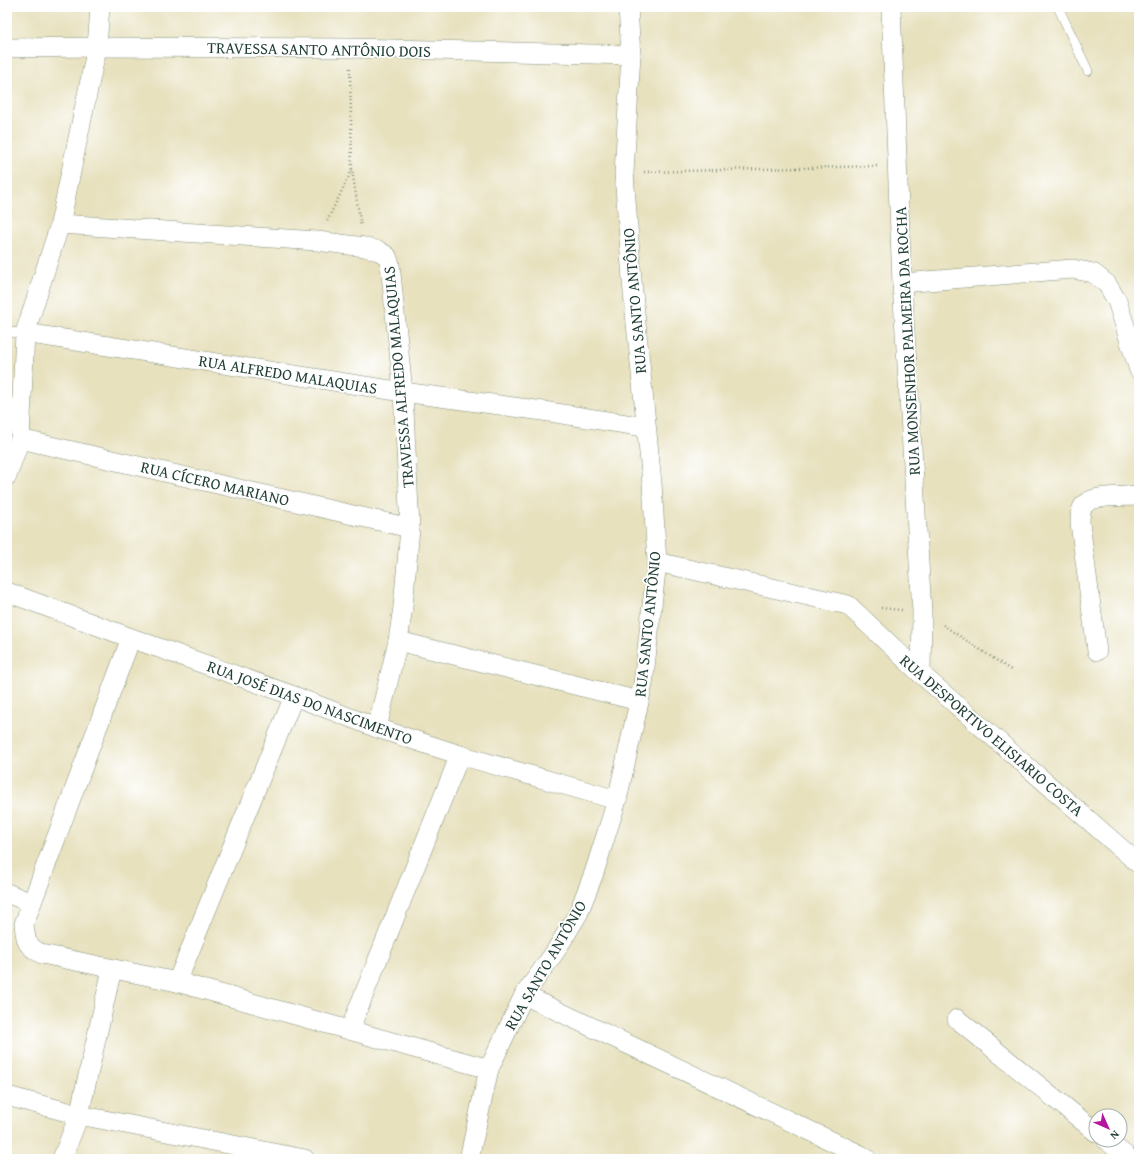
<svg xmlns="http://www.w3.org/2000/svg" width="1146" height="1166" font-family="'Gentium Book Plus',serif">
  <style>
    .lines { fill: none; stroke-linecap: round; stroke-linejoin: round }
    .service-casing { stroke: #838f79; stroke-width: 10 }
    .minor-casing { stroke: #838f79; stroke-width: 20 }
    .path { stroke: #838f79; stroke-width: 2.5; stroke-dasharray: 1 3; stroke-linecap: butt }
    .service { stroke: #fff; stroke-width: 9 }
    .minor { stroke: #fff; stroke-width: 19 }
    .labels { text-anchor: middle; stroke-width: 3.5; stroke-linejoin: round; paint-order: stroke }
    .street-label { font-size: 16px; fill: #1f3d34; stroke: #fff }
  </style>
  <rect width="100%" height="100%" fill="#fff"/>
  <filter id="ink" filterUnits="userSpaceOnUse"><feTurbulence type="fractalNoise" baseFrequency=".025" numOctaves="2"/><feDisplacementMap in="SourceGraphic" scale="8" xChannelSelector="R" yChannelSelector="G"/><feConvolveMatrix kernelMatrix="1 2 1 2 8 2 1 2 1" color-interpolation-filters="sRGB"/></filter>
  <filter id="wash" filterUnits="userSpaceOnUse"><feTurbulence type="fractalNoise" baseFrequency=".012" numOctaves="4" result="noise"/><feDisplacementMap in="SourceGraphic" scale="16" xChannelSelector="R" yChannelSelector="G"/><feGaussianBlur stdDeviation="0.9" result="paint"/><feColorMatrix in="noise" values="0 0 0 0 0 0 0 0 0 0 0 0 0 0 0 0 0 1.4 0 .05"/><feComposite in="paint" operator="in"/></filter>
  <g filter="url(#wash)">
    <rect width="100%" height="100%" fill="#e7e1be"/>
  </g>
  <g filter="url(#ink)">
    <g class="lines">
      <defs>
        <g id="service">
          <path d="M1058,7L1088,71"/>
          <path d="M7,332L25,333"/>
        </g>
        <g id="minor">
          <path d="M891,7L902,283L922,612L921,674"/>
          <path d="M7,48L97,47L350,48L631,55"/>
          <path d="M60,224L317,241L365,247L379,251L387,256L390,264L403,392L410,528L403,607L398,641L377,728"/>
          <path d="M902,283L1073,269L1093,273L1107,284L1117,301L1139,370"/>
          <path d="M25,333L403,392L543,411L645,427"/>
          <path d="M20,439L410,528"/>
          <path d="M7,476L20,439L25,333L60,224L97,47L100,7"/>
          <path d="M657,562L848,605L921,674L1139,864"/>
          <path d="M7,592L131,638L294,696L377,728L460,755L617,800"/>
          <path d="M131,638L24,924C26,941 25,945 42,954L177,982L489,1069"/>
          <path d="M398,641L639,701"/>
          <path d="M1097,651L1080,523C1080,517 1080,510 1084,505C1093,494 1125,497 1139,496"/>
          <path d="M7,893L31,903"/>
          <path d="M177,982L294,696"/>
          <path d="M524,995L861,1155L867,1159"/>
          <path d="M957,1019L1096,1132"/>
          <path d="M350,1029L460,755"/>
          <path d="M7,1096L79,1115L305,1159"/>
          <path d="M1106,1140L1130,1159"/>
          <path d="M62,1159L79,1115L112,969"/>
          <path d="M469,1159L489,1069L524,995L555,952L578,914L594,873L617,800L643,684L657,562L652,483L633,293L624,173L631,55L628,7"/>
        </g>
      </defs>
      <use href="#service" class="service-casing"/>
      <use href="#minor" class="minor-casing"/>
      <g class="path">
        <path d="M350,68L352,170L361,227"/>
        <path d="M644,172L877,166"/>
        <path d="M327,221L352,170"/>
        <path d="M881,608L902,610"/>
        <path d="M943,625L1011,670"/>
      </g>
      <use href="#service" class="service"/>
      <use href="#minor" class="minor"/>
    </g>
  </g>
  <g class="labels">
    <g class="street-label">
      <text transform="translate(319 49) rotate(1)" y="6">TRAVESSA SANTO ANTÔNIO DOIS</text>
      <text transform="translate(634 301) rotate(-95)" y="6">RUA SANTO ANTÔNIO</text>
      <text transform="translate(907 341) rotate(-93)" y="6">RUA MONSENHOR PALMEIRA DA ROCHA</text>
      <text transform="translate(288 374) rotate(9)" y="6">RUA ALFREDO MALAQUIAS</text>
      <text transform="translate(398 377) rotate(-95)" y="6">TRAVESSA ALFREDO MALAQUIAS</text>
      <text transform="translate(215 483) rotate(13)" y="6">RUA CÍCERO MARIANO</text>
      <text transform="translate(647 624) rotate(-84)" y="6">RUA SANTO ANTÔNIO</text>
      <text transform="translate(310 702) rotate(20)" y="6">RUA JOSÉ DIAS DO NASCIMENTO</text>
      <text transform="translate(992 735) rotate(41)" y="6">RUA DESPORTIVO ELISIARIO COSTA</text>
      <text transform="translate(545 965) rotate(-60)" y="6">RUA SANTO ANTÔNIO</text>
    </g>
  </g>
  <rect width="1146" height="1166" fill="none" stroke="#fff" stroke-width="24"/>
  <g transform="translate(1108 1128) rotate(135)"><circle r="19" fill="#ffffff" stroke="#a5b1ae"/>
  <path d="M0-3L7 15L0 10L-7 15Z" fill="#b5179e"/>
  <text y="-6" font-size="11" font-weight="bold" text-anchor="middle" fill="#1f3d34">N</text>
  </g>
</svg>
